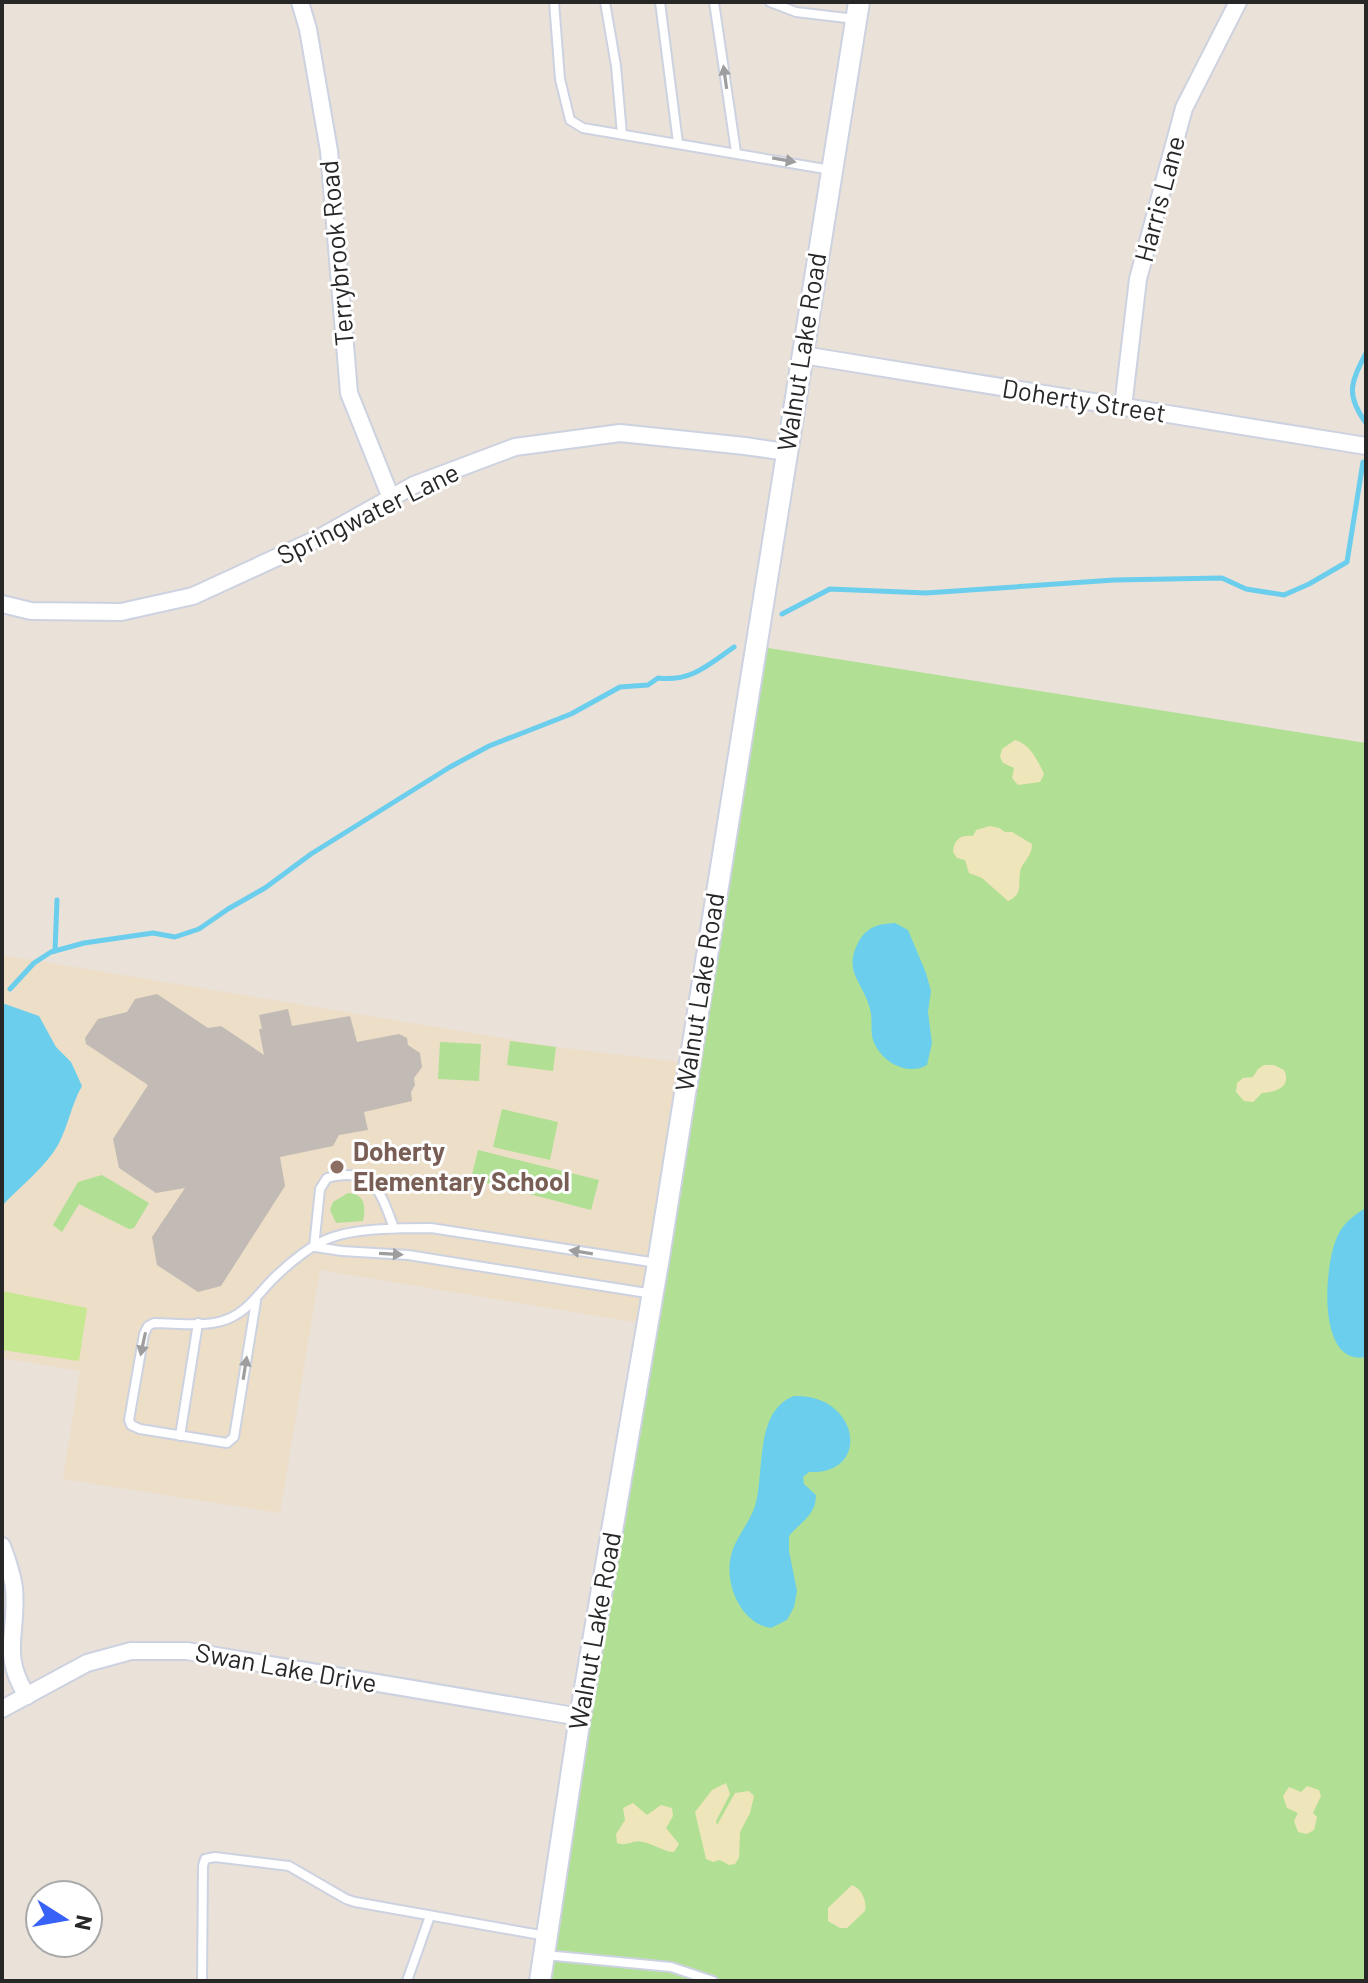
<svg xmlns="http://www.w3.org/2000/svg" width="1368" height="1983" font-family="Barlow,sans-serif">
  <style>
    .education { fill: #ecdec7 }
    .green { fill: #b1e094 }
    .sand { fill: #efe5ba }
    .pitch { fill: #c5e890 }
    .water { fill: #6bceec }
    .lines { fill: none; stroke-linecap: round; stroke-linejoin: round }
    .stream { stroke: #6bceec; stroke-width: 5 }
    .building { fill: #c2bbb5 }
    .service-casing { stroke: #cdd2e0; stroke-width: 12 }
    .minor-casing { stroke: #cdd2e0; stroke-width: 20 }
    .tertiary-casing { stroke: #cdd2e0; stroke-width: 24 }
    .service { stroke: #fff; stroke-width: 8 }
    .minor { stroke: #fff; stroke-width: 16 }
    .tertiary { stroke: #fff; stroke-width: 20 }
    .oneway { fill: #9e9e9e }
    .education-dot { fill: #8d6e63; stroke: #fff; stroke-width: 3 }
    .labels { text-anchor: middle; stroke-width: 6; stroke-linejoin: round; paint-order: stroke }
    .street-label { font-size: 26px; fill: #272727; stroke: #fff }
    .education-label { font-size: 26px; font-weight: bold; fill: #785e54; stroke: #fff; text-anchor: start }
  </style>
  <rect width="100%" height="100%" fill="#eae1d8"/>
  <path class="education" d="M2,955L556,1047L688,1063L646,1324L320,1270L280,1513L63,1479L80,1371L2,1358Z"/>
  <g class="green">
    <path d="M756,646L1366,743V1981H544Z"/>
    <path d="M510,1041L556,1047L553,1071L507,1065Z"/>
    <path d="M440,1042L481,1044L479,1081L438,1079Z"/>
    <path d="M502,1109L558,1122L550,1160L493,1147Z"/>
    <path d="M478,1150L599,1180L591,1210L471,1179Z"/>
    <path d="M102,1175L149,1203L134,1228L129,1229L79,1204L62,1232L53,1225L78,1182Z"/>
    <path d="M348,1193C365,1194 366,1207 363,1221L336,1223L330,1210L333,1202Z"/>
  </g>
  <g class="sand">
    <path d="M1015,740C1030,744 1038,761 1044,774L1040,782L1018,785L1012,778L1014,768L1003,763L1000,757L1002,749Z"/>
    <path d="M990,826L999,828L1005,832H1012L1032,844C1032,858 1021,862 1020,873C1018,886 1023,894 1008,901L982,878L969,873L965,860L957,858L953,852C954,839 961,835 973,836L976,830Z"/>
    <path d="M1264,1065H1274L1284,1070C1292,1087 1276,1092 1262,1093L1253,1102L1244,1101L1236,1092L1237,1083L1243,1078L1253,1077L1258,1069Z"/>
    <path d="M726,1783L730,1794L716,1821L717,1825L735,1793L749,1791L754,1796L750,1813L740,1832L739,1858L735,1864L729,1865L720,1860L713,1862L706,1859L695,1812L712,1790Z"/>
    <path d="M1307,1786L1319,1790L1321,1796L1313,1813L1317,1817L1314,1830L1307,1834L1298,1832L1294,1821L1298,1813L1287,1808L1283,1796L1289,1787L1301,1792Z"/>
    <path d="M633,1803L647,1815L661,1805L672,1808L673,1816L666,1828L679,1844L674,1852C664,1852 654,1844 643,1842C633,1839 627,1847 617,1843L616,1834L625,1820L623,1808Z"/>
    <path d="M852,1885C862,1889 867,1901 865,1911L847,1928H840L828,1921V1908Z"/>
  </g>
  <path class="pitch" d="M2,1291L87,1308L79,1361L2,1350Z"/>
  <g class="water">
    <path d="M895,923L908,930L926,973L931,991L928,1012L932,1043L927,1065C907,1077 880,1061 873,1040C870,1030 873,1020 870,1009C863,981 842,972 859,941C868,926 879,924 895,923Z"/>
    <path d="M2,1003L39,1016L56,1047L71,1062L82,1086C71,1105 68,1127 58,1145C44,1169 20,1186 2,1206Z"/>
    <path d="M1366,1208V1357C1315,1367 1324,1259 1339,1233C1345,1222 1355,1214 1366,1208Z"/>
    <path d="M794,1396C860,1394 872,1475 809,1472L803,1477L804,1484L816,1495C816,1516 800,1522 789,1536V1551L797,1591L794,1607L787,1620L771,1628C741,1624 724,1584 731,1556C735,1538 749,1524 755,1506C765,1472 754,1411 794,1396Z"/>
  </g>
  <g class="lines">
    <g class="stream">
      <path d="M1366,353C1351,383 1345,394 1366,423"/>
      <path d="M782,614L830,589L926,593L1114,580L1222,578L1246,589L1284,595L1309,584L1347,562L1363,462"/>
      <path d="M55,951L57,900"/>
      <path d="M10,989L34,963L51,952L84,943L153,933L175,937L199,929L228,909L265,888L311,854L450,767L489,746L571,714L620,687L648,685L658,678C691,682 708,665 734,647"/>
    </g>
  </g>
  <path class="building" d="M157,994L208,1028L221,1026L264,1055L259,1029H262L259,1015L288,1009L292,1026L350,1016L357,1042L399,1034L407,1038L408,1045L420,1053L422,1067L414,1078L415,1085L411,1092L412,1101L364,1112L368,1130L339,1135L333,1146L280,1157L285,1186L221,1286L198,1292L157,1265L152,1237L185,1188L156,1193L119,1168L113,1139L148,1085L86,1044L85,1038L98,1019L127,1012L135,999Z"/>
  <g class="lines">
    <defs>
      <g id="service">
        <path d="M554,2L560,79L570,120L583,128L831,170"/>
        <path d="M605,2L616,66L622,134"/>
        <path d="M660,2L678,143"/>
        <path d="M714,2L736,152"/>
        <path d="M770,2L796,12L855,19"/>
        <path d="M314,1247L320,1189L327,1178C373,1166 380,1190 394,1228"/>
        <path d="M315,1247L342,1251L408,1255L653,1294"/>
        <path d="M256,1301L234,1437L227,1443L140,1429L131,1425L129,1420L144,1334L148,1326L154,1323C176,1323 201,1327 222,1321C246,1314 257,1295 273,1279C288,1264 313,1243 333,1237C359,1228 403,1228 431,1228L657,1263"/>
        <path d="M180,1436L198,1323"/>
        <path d="M545,1955L671,1967L713,1981"/>
        <path d="M202,1981L203,1866L205,1859L215,1857L289,1866L346,1899L355,1902L546,1936"/>
        <path d="M407,1981L430,1916"/>
      </g>
      <g id="minor">
        <path d="M300,2L308,29L329,151L349,393L391,498"/>
        <path d="M803,355L1366,446"/>
        <path d="M1123,407L1138,279L1184,108L1238,2"/>
        <path d="M2,604L31,611L121,612L193,596L321,537L414,485L515,447L620,433L745,446L786,452"/>
        <path d="M2,1546C7,1559 12,1573 14,1588C18,1635 0,1653 27,1696"/>
        <path d="M2,1709L87,1663L131,1651H187L580,1717"/>
      </g>
      <path id="tertiary" d="M540,1981L580,1717L658,1263L859,2"/>
    </defs>
    <use href="#service" class="service-casing"/>
    <use href="#minor" class="minor-casing"/>
    <use href="#tertiary" class="tertiary-casing"/>
    <use href="#service" class="service"/>
    <use href="#minor" class="minor"/>
    <use href="#tertiary" class="tertiary"/>
  </g>
  <defs><path id="oneway-solid" d="M-6-.8H1V-3.2L6.5 0L1 3.2V.8H-6Z" transform="scale(2)"/></defs>
  <g class="oneway">
    <use href="#oneway-solid" transform="translate(725 77) rotate(-98)"/>
    <use href="#oneway-solid" transform="translate(784 160) rotate(10)"/>
    <use href="#oneway-solid" transform="translate(581 1252) rotate(-171)"/>
    <use href="#oneway-solid" transform="translate(391 1254) rotate(3)"/>
    <use href="#oneway-solid" transform="translate(143 1344) rotate(102)"/>
    <use href="#oneway-solid" transform="translate(245 1368) rotate(-81)"/>
  </g>
  <circle class="education-dot" cx="337" cy="1167" r="8"/>
  <g class="labels">
    <g class="street-label">
      <text transform="translate(1160 199) rotate(-75)" y="9">Harris Lane</text>
      <text transform="translate(337 253) rotate(-95)" y="9">Terrybrook Road</text>
      <text transform="translate(802 352) rotate(-81)" y="9">Walnut Lake Road</text>
      <text transform="translate(1084 401) rotate(9)" y="9">Doherty Street</text>
      <text transform="translate(368 514) rotate(-26)" y="9">Springwater Lane</text>
      <text transform="translate(700 992) rotate(-81)" y="9">Walnut Lake Road</text>
      <text transform="translate(595 1631) rotate(-80)" y="9">Walnut Lake Road</text>
      <text transform="translate(286 1668) rotate(10)" y="9">Swan Lake Drive</text>
    </g>
    <g class="education-label">
      <text x="353" y="1161">Doherty<tspan x="353" dy="30">Elementary School</tspan></text>
    </g>
  </g>
  <rect width="1368" height="1983" fill="none" stroke="#272727" stroke-width="8"/>
  <g transform="translate(64 1919) rotate(101)"><circle r="38" fill="#ffffff" stroke="#a9a9a9" stroke-width="2"/>
  <path d="M0-6L14 30L0 20L-14 30Z" fill="#3862f7"/>
  <text y="-12" font-size="22" font-weight="bold" text-anchor="middle" fill="#272727">N</text>
  </g>
</svg>
